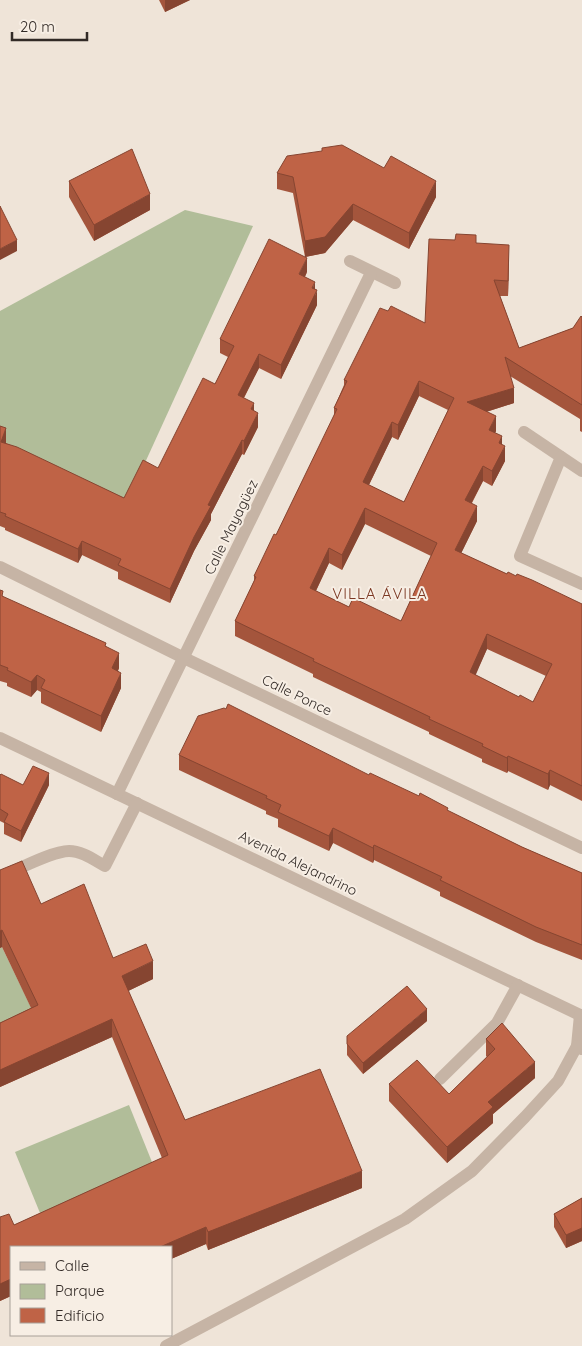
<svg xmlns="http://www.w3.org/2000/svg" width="582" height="1346" font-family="Quicksand,sans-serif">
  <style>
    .green { fill: #b1bd99 }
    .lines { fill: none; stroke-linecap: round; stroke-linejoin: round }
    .minor { stroke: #c6b4a5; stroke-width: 12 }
    .wall { fill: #a4553c; fill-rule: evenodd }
    .shaded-wall { fill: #864531 }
    .building { fill: #bf6346; stroke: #864531; fill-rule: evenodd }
    .labels { text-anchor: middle; stroke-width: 4; stroke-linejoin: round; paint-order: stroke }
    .street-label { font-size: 14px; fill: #322a26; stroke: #f7eee4 }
    .neighbourhood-label { font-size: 15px; letter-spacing: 1px; fill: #7c3924; stroke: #f7eee4 }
  </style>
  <rect width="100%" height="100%" fill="#efe4d8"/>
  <g class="green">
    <path d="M185,210L253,226L128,500L0,440V311Z"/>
    <path d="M2,947L38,1022L0,1040V948Z"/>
    <path d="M129,1105L154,1167L40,1213L15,1152Z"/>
  </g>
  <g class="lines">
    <g class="minor">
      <path d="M350,261L395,283"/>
      <path d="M524,432L582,471"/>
      <path d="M561,457L520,556L582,584"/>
      <path d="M0,567L184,658L582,848"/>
      <path d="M0,738L582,1016"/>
      <path d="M117,794L371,273"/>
      <path d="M0,877C17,870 52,851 69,851C82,851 94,860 105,866L137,803"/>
      <path d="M580,1015L577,1046L582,1049"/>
      <path d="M440,1079L497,1023L518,985"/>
      <path d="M166,1346L405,1219L472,1171L525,1117L558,1081L577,1046"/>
    </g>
  </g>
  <g class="wall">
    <path d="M159,0H190L165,12Z"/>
    <path d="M277,173L436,197L409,249L353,220L325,253L305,257L293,193L277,189Z"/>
    <path d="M69,181L150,210L94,241L69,197Z"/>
    <path d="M476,243L509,260L508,296H500L519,348L573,328L582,317V432L580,431V419L510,376L514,403L486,412L496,431L495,433L502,444L505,461L492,486L483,481L472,503L477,521L461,553L507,574L582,604V801L550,785L548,790L508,771L507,773L482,762V759L429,734V732L313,677V674L235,636V621L254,581V576L276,535L334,417V408L344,385V380L388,311L425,323ZM419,396L448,410L404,502L369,485L392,437L398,440ZM365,524L431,556L401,621L349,607L316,591L329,563L342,570ZM487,649L546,676L533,702L519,697L475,675Z"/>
    <path d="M307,272L305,277L315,289L317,305L281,379L259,368L244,398L254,411L258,427L244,455L242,454L211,514V520L194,551L170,603L118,579V572L82,555L78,563L5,530V528L0,526V426L6,442V443L124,498L158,468L215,384L228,357L220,353V339Z"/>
    <path d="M0,590L3,597L106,646L119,668L118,671L121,688L101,732L41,703V692L37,690L31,697L7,686V683L0,681Z"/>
    <path d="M179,755L369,775L448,811L522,847L582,873V960L536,942L440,896V892L374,860L373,863L333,843L329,851L278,827V819L266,814V811L179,770Z"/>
    <path d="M0,775L23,785H49L21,842L4,834V823L0,821Z"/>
    <path d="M0,870L41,904L113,958L153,979L128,991L185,1120L362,1188L208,1250L206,1244L171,1259V1247H11V1296L0,1301V1217L14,1225L162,1158L112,1037L0,1087V1023L31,1008L2,947L0,948Z"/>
    <path d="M427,1021L363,1074L347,1055V1036Z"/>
    <path d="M486,1039L535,1078L493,1114V1123L447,1163L389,1101V1084L449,1094L487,1057L486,1056Z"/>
    <path d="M582,1198V1241L566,1248L554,1227V1214Z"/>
  </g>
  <g class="shaded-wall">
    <path d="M165,0H190L165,12Z"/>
    <path d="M436,181V197L409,249V233Z"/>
    <path d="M150,194V210L94,241V225Z"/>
    <path d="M353,204V220L325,253L305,257V241Z"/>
    <path d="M17,240V251L0,260V249Z"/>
    <path d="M509,245V260L508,296V281Z"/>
    <path d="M307,258V272L299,288V274Z"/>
    <path d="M315,282V296L317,290V305L281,379V365Z"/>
    <path d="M259,354V368L238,409V395Z"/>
    <path d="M419,381V396L398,440V425Z"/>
    <path d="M514,388V403L467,418V402Z"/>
    <path d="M254,403V417L251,409Z"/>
    <path d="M258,413V427L244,455V441Z"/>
    <path d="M496,416V431L489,445V430Z"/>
    <path d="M392,422V437L363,497V482Z"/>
    <path d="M6,428V442L1,456V442Z"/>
    <path d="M502,436V452L505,446V461L492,486V471L499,443Z"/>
    <path d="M242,440V454L211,514V520L194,551L170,603V589L208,505Z"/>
    <path d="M483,466V481L465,515V500Z"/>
    <path d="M477,506V521L455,566V550Z"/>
    <path d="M365,508V524L342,570V555Z"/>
    <path d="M82,541V555L78,563V549Z"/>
    <path d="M329,548V563L310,603V588Z"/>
    <path d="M487,634V649L470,688V672Z"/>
    <path d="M119,653V668L112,683V668Z"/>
    <path d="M121,673V688L101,732V716Z"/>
    <path d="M37,675V690L31,697V682Z"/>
    <path d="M508,756V771L507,773V758Z"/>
    <path d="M550,770V785L548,790V774Z"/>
    <path d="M49,773V785L21,842V831Z"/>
    <path d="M333,828V843L329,851V836Z"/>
    <path d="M374,845V860L373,863V848Z"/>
    <path d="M2,930V947L0,948V931Z"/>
    <path d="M153,961V979L122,994V976Z"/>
    <path d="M427,1009V1021L363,1074V1063Z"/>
    <path d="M112,1019V1037L0,1087V1070Z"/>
    <path d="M535,1062V1078L493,1114V1123L447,1163V1147L488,1102Z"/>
    <path d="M362,1171V1188L208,1250V1232Z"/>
    <path d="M206,1227V1244L171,1259V1247H160Z"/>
    <path d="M582,1228V1241L566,1248V1235Z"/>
    <path d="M11,1279V1296L0,1301V1284Z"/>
  </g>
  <g class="building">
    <path d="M342,145L384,168L391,156L436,181L409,233L353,204L325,237L305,241L293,177L277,173L287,156L322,151V148Z"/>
    <path d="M132,149L150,194L94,225L69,181Z"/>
    <path d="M0,206L17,240L0,249Z"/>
    <path d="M456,234L476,235V243L509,245L508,281L494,280L519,348L573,328L581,316L582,317V405L505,357L514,388L467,402L496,416L489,430L502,436L499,443L505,446L492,471L483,466L465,500L477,506L455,550L507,574L508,572L516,576L517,574L532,580L582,604V786L550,770L548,774L508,756L507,758L482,746L483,744L429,719L430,717L313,661L314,659L235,621L256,577L254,576L274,534L276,535L337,409L334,408L347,381L344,380L380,308L388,311L391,306L425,323L429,239L455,240ZM419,381L454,398L404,502L363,482L392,422L398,425ZM365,508L437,543L401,621L353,598L349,607L310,588L329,548L342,555ZM487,634L552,664L533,702L520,695L519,697L470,672Z"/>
    <path d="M269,239L307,258L299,274L315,282L312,288L317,290L281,365L259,354L238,395L254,403L251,409L258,413L244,441L242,440L208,505L211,506L194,537L170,589L118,565L121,559L82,541L78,549L5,516L6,514L0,512V426L6,428L1,442L17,447L124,498L143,460L158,468L203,378L215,384L234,346L220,339Z"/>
    <path d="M0,590L3,591L2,596L106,643L105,646L119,653L112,668L121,673L101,716L41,688L45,680L37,675L31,682L7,670L8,668L0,665Z"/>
    <path d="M228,704L369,775L370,773L419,796L420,793L448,808L447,810L522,847L582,873V945L536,927L440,880L442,877L374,845L373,848L333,828L329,836L278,812L281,805L266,798L267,796L179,755L198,716L224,708L226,709Z"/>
    <path d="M33,766L49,773L21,831L4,822L8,814L0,809V775L1,774L23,785Z"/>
    <path d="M22,861L41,904L84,884L113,958L146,944L153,961L122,976L185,1120L320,1069L362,1171L208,1232L206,1227L160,1247H11V1279L0,1284V1217L9,1214L14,1225L168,1155L112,1019L0,1070V1023L38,1005L2,930L0,931V870Z"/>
    <path d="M407,986L427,1009L363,1063L347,1044V1036Z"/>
    <path d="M502,1023L535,1062L488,1102L493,1107L447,1147L389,1084L417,1060L449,1094L495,1049L486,1039Z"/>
    <path d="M582,1198V1228L566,1235L554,1214Z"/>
  </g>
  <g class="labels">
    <g class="street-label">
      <text transform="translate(231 527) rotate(-64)" y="5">Calle Mayagüez</text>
      <text transform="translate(297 695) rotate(26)" y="5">Calle Ponce</text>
      <text transform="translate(298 863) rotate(26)" y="5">Avenida Alejandrino</text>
    </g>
    <g class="neighbourhood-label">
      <text x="380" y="599">VILLA ÁVILA</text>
    </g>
  </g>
  <rect x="10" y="1246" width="162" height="90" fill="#f7eee4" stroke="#a8a098"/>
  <rect x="20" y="1262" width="25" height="8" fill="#c6b4a5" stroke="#a8a098"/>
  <text x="55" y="1271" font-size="15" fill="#322a26">Calle</text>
  <rect x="20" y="1284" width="25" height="15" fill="#b1bd99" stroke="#a8a098"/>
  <text x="55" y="1296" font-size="15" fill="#322a26">Parque</text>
  <rect x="20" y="1308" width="25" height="15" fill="#bf6346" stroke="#a8a098"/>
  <text x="55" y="1321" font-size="15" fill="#322a26">Edificio</text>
  <path d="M12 32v8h75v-8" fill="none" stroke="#322a26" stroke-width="2.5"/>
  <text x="20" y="32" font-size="15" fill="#322a26" stroke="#f7eee4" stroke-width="4" paint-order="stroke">20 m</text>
</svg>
